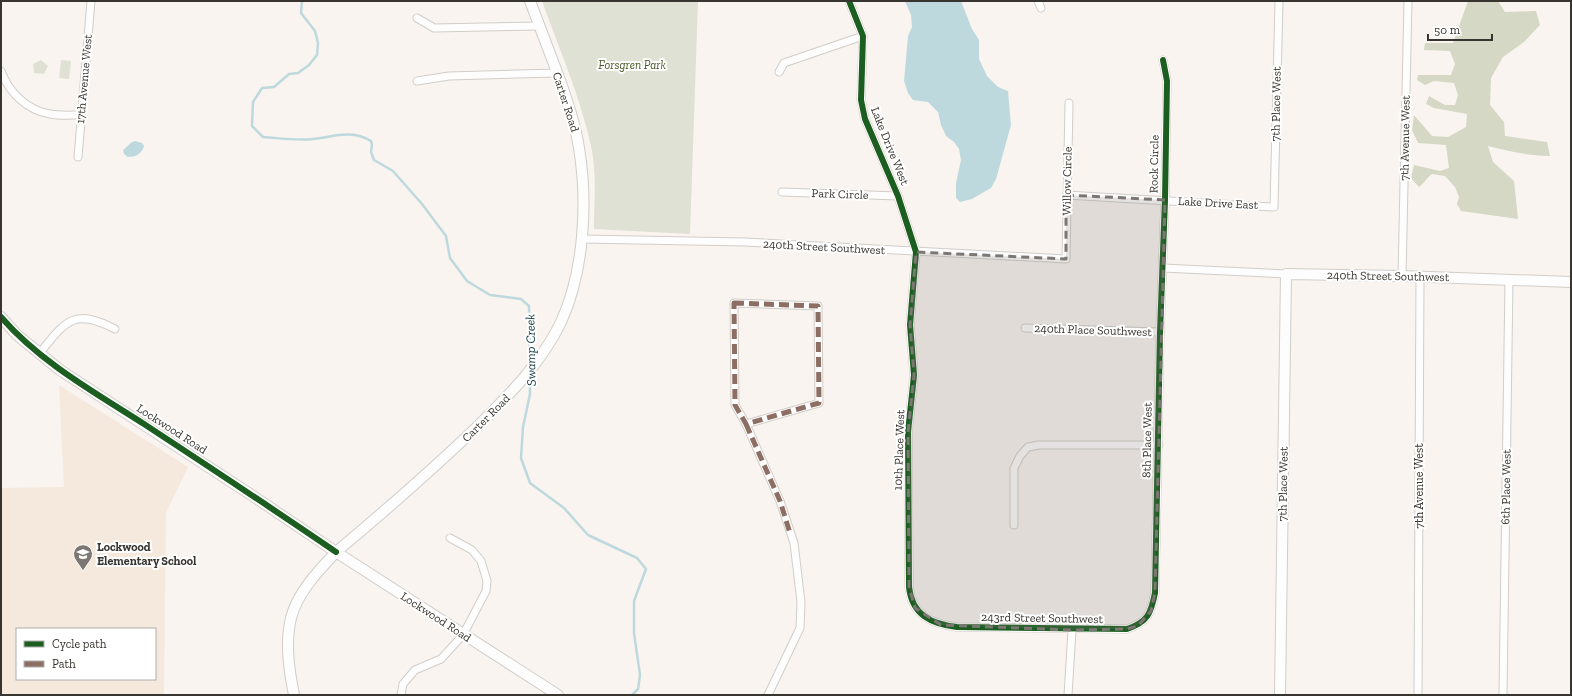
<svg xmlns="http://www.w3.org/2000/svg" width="1572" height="696" font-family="'Zilla Slab',serif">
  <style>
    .built { fill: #f5e9de; fill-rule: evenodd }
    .green { fill: #dfe1d4 }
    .forest { fill: #d4d8c5 }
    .water { fill: #bed9dd }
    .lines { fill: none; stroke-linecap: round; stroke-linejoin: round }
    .stream { stroke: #bed9dd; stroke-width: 2.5 }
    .street-casing { stroke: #d1cdc8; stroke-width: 9 }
    .secondary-casing { stroke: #d1cdc8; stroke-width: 12 }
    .street { stroke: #fefdfd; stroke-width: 7 }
    .secondary { stroke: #fefdfd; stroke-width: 10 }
    .quiet { stroke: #8d6e63; stroke-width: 5; stroke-dasharray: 10 5; stroke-linecap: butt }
    .cycleway-casing { stroke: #fff; stroke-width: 8 }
    .cycleway { stroke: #1b5e20; stroke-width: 6 }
    .marked { fill: #7c7772; fill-opacity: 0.2; stroke: #7c7772; stroke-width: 3; stroke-dasharray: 8 5; stroke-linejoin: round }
    .labels { text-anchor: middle; stroke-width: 4; stroke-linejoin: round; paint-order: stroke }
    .park-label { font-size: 12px; font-style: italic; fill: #455523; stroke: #fff }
    .street-label { font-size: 12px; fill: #38342f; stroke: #fff }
    .poi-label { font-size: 12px; font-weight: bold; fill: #38342f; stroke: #fff; text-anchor: start }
    .water-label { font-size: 13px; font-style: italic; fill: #10383e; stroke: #fff }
  </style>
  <rect width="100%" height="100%" fill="#f9f4ef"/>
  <path class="built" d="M59,385L188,467L166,513L164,695H1V488L64,487ZM17,629H155V679H17Z"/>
  <g class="green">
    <path d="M542,1H698L690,234L594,229C594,202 597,173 591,146C581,99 559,48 542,1Z"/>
    <path d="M41,60L48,66L44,74L34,73L33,64Z"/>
    <path d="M61,60L71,61L69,79L59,78Z"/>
  </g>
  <path class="forest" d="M1468,1H1498L1505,12L1536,11L1540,25L1524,42L1503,57L1491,78L1490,105L1504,122L1505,136L1547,142L1550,156C1529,156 1508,151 1488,146L1493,162L1514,181L1518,219L1461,211L1457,204L1459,197L1455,187L1445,176L1432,174C1426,178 1425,183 1419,187L1411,178L1414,165L1440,171L1449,168L1446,145L1418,143L1412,130L1414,115L1432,136L1448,137L1466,127L1467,114L1434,108L1426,104L1429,96L1445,105H1455L1458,95L1454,83L1434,81L1425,85L1417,80L1418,75H1451L1455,64L1450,51L1424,50L1425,43H1453Z"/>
  <g class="water">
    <path d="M905,1H961L972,29L979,40V59L987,76L998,87L1008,91L1011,125L996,179L991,188L972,199L960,202L956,198V183L961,160L959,149L954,142L946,136L941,125L938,112L928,102L913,100L908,93L904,81L908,36L912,27L911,15Z"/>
    <path d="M135,141L142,143L144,146C142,154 135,157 128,157L124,154L123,150L132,142Z"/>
  </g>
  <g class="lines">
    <g class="stream">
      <path d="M302,1L301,13L315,31L318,43L317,55L309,65L298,73L289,74L274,87L262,88L253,102L252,126L263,137C279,138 297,141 313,139C333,137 351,129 371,141L372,145L371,152L374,160L393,171L422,204L446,236L450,258L467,281L490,295L521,299L529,306L530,366"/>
      <path d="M530,375V394L523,427L521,458L530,483L564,508L588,535L637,558L646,569L634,601V633L640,675L638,689L632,695"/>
    </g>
    <defs>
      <g id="street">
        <path d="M849,1L863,36L861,100L865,119L898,196L916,252L910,325L914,375L908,432L909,587C912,615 931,624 957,627L1127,629C1148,622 1151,613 1155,593L1160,332L1165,200L1167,81L1163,60"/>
        <path d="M1038,1L1041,8"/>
        <path d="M417,18L434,28L540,26"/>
        <path d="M1,71C9,92 26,110 50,114C60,116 71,115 81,115"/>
        <path d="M779,72L784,63L863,36"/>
        <path d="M417,81L449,76L557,73"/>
        <path d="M78,157L91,1"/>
        <path d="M782,192L898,196"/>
        <path d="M1066,195L1274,207L1279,1"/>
        <path d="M582,239L745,242L1066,259L1069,103"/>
        <path d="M1163,268L1286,274"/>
        <path d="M1402,276L1408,1"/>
        <path d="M734,303L818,306L819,403L746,424L735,405Z"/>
        <path d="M1025,328L1160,332"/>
        <path d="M39,354C65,322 73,307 115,329"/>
        <path d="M746,424L780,501L794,543L801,602L800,628L768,695"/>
        <path d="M1014,525V468L1020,456L1028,447L1039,445H1159"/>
        <path d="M401,695L403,684L415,670L441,659L463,635L486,591L487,581L481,561L472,550L450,538"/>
        <path d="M1068,695L1072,630"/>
        <path d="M1418,695L1420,276"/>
        <path d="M1503,695L1509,280"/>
      </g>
      <g id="secondary">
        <path d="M1,317L17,335L60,370L253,496L336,552L558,695"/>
        <path d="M294,695C289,670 285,643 291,618C297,593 319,570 336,552C385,511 433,469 479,425C510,394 542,362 561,322C584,272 588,203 579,148C575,122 566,96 557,72C548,48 539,25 530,1"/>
        <path d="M1280,695L1286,274L1402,276L1571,282"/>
      </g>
    </defs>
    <use href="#street" class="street-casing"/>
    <use href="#secondary" class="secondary-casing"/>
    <use href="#street" class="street"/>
    <use href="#secondary" class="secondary"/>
    <g class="quiet">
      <path d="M734,303L818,306L819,403L746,424L735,405Z"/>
      <path d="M746,424L780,501L790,533"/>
    </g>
    <defs>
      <g id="cycleway">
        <path d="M849,1L863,36L861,100L865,119L898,196L916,252L910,325L914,375L908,432L909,587C912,615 931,624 957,627L1127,629C1148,622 1151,613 1155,593L1160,332L1165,200L1167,81L1163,60"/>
        <path d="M1,317C40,362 94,392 144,424C208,466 273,509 336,552"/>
      </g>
    </defs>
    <use href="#cycleway" class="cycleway-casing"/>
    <use href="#cycleway" class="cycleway"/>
  </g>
  <path class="marked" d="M1066,195L1165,200L1155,593L1151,611L1138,626L1127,629L1072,630L941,625L915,608L909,587L908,432L914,375L910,325L916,252L1066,259Z"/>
  <defs>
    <symbol id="school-pin" viewBox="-11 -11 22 30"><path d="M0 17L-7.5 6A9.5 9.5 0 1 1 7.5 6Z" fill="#7c7772" stroke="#fff"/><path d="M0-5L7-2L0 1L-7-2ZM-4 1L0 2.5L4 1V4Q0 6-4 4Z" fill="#fff"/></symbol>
  </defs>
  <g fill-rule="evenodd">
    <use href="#school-pin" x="72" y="543" width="22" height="30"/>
  </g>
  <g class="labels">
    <g class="park-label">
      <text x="632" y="69">Forsgren Park</text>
    </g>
    <g class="street-label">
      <text transform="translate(84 79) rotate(-85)" y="4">17th Avenue West</text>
      <text transform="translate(566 102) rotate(72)" y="4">Carter Road</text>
      <text transform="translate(1276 104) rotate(-89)" y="4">7th Place West</text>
      <text transform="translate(1405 138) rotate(-89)" y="4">7th Avenue West</text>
      <text transform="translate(890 146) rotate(68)" y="4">Lake Drive West</text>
      <text transform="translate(1154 164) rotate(-89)" y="4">Rock Circle</text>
      <text transform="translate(1067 181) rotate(-89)" y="4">Willow Circle</text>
      <text transform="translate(840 194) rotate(2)" y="4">Park Circle</text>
      <text transform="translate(1218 203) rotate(3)" y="4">Lake Drive East</text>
      <text transform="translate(824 247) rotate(3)" y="4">240th Street Southwest</text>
      <text transform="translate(1388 276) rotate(1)" y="4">240th Street Southwest</text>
      <text transform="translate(1093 330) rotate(2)" y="4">240th Place Southwest</text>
      <text transform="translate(486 418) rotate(-45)" y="4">Carter Road</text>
      <text transform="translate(172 429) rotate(33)" y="4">Lockwood Road</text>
      <text transform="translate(1147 440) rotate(-89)" y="4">8th Place West</text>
      <text transform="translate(899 450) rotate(-88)" y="4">10th Place West</text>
      <text transform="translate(1283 484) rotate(-89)" y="4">7th Place West</text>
      <text transform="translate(1419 486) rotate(-90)" y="4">7th Avenue West</text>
      <text transform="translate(1506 487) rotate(-89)" y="4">6th Place West</text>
      <text transform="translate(436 617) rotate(33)" y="4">Lockwood Road</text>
      <text transform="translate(1042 618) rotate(1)" y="4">243rd Street Southwest</text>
    </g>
    <g class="poi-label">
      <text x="97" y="551">Lockwood<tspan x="97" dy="14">Elementary School</tspan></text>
    </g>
    <g class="water-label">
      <text transform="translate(530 350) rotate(-91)" y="5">Swamp Creek</text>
    </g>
  </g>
  <rect width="1572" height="696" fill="none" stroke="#38342f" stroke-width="4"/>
  <rect x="16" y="628" width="140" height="52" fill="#ffffff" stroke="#afaeac"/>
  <rect x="24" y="641" width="20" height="6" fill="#1b5e20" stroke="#afaeac"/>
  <text x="52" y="648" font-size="12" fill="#38342f">Cycle path</text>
  <rect x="24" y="661" width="20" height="6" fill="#8d6e63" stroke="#afaeac"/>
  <text x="52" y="668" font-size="12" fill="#38342f">Path</text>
  <path d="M1428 34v6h64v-6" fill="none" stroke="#38342f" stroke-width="2"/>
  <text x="1434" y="34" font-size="12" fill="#38342f" stroke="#ffffff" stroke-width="3" paint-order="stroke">50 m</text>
</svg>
